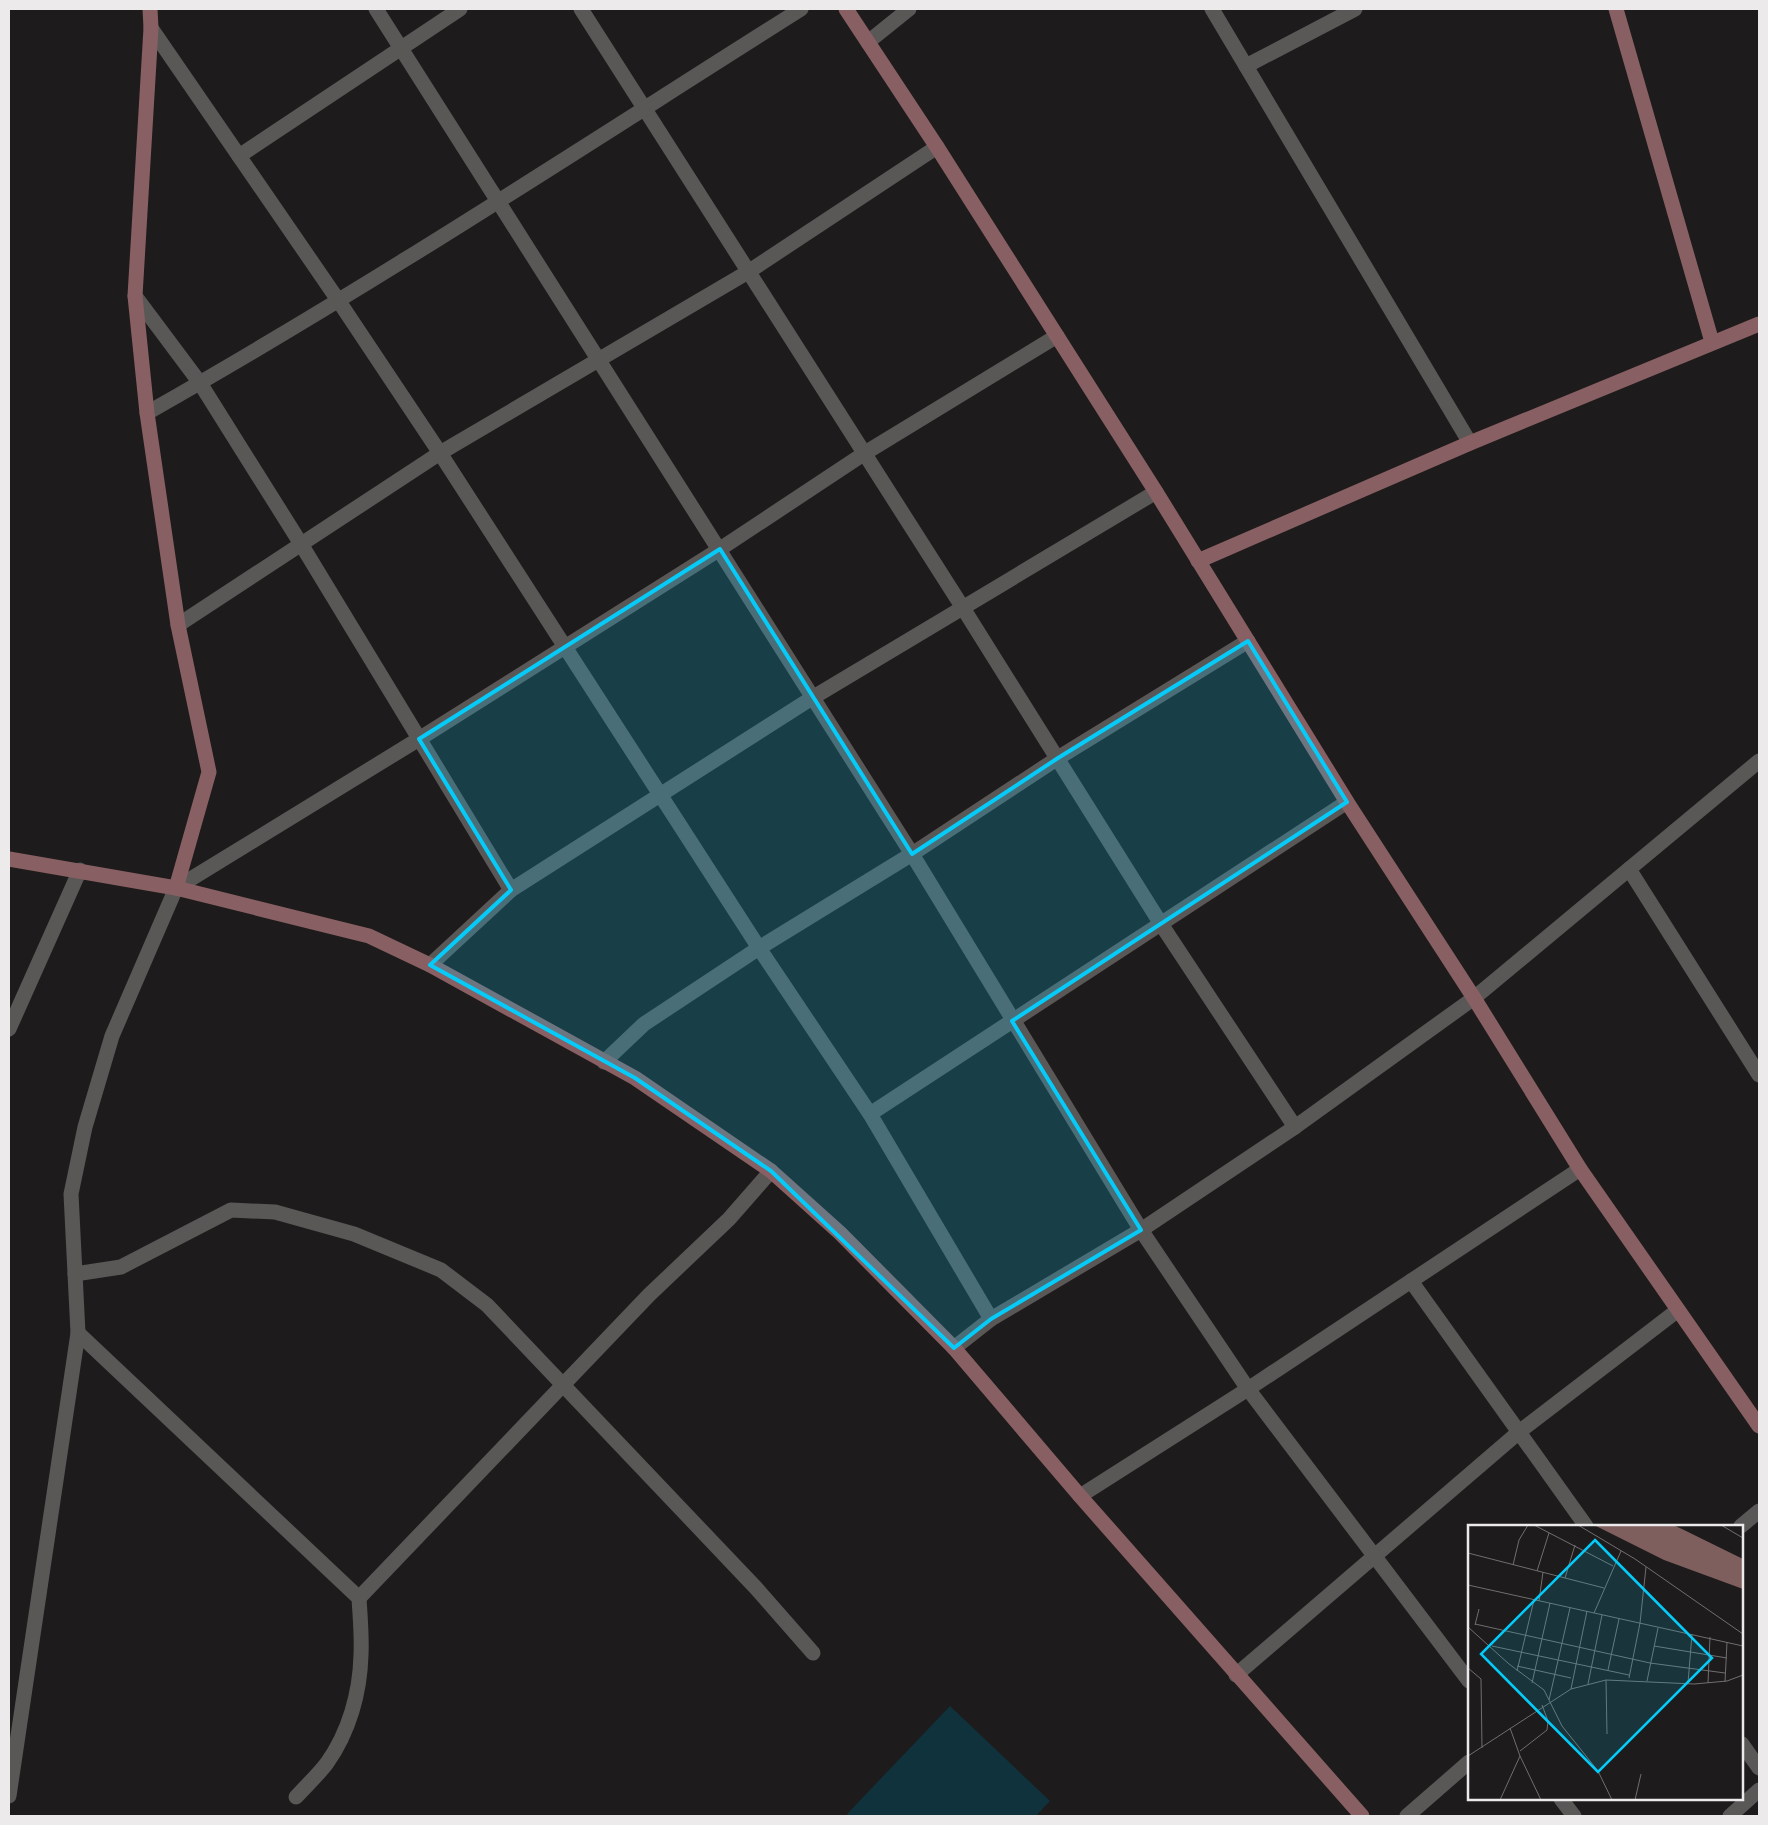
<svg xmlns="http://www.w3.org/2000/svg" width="1768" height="1825" font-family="Quicksand,sans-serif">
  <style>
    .building { fill: #10323c }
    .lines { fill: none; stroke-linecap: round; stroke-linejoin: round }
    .lane { stroke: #5a5757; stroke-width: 15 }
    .street { stroke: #5a5757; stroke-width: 15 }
    .secondary { stroke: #885f62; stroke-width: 15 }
    .marked { fill: #06cbf9; fill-opacity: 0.2; stroke: #06cbf9; stroke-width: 4; stroke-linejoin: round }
    .inset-road { fill: none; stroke: #706e6e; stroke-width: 1 }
    .view { fill: #06cbf9; fill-opacity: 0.15; stroke: #06cbf9; stroke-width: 2.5 }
    .inset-edge { fill: none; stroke: #eceaea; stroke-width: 2.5 }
  </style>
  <rect width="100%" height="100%" fill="#1d1b1b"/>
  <path class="building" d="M950,1706L1050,1801L1036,1816H849L847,1814Z"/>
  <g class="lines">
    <g class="lane">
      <path d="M581,9L963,608L1161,924L1295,1127"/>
      <path d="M239,156L460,9"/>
      <path d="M1629,869L1759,1075"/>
      <path d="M75,1274L121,1267L231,1210L275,1212L354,1234L441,1270L487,1305L756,1588L813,1653"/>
      <path d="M78,1333L359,1598C360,1616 362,1636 361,1655C360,1693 349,1732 327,1763C318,1775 306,1786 296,1797"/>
      <path d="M1236,1675L1519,1432L1678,1310"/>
    </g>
    <g class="street">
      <path d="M376,9L912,854L1141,1230L1248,1389L1469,1681"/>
      <path d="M1212,9L1470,443"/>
      <path d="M151,28L338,300L440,453L759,948L870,1114L991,1319"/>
      <path d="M868,42L909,9"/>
      <path d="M1246,66L1355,9"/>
      <path d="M135,296L200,383L301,544L511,890"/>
      <path d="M147,413C370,287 584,146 801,9"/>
      <path d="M178,625L440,453L748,272L937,147"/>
      <path d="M430,965L511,890L812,698L1156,492"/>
      <path d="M9,1029L80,870"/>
      <path d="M604,1062L644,1024L759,948L912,854L1058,758L1248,641"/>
      <path d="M870,1114L1347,802"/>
      <path d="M1411,1281L1586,1526"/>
      <path d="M954,1348L991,1319L1141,1230L1295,1127L1474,998L1759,761"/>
      <path d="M1080,1496L1248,1389L1580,1169"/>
      <path d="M1741,1526L1759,1511"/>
      <path d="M359,1598L649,1295L729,1219L771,1171"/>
      <path d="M1742,1744L1759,1768"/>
      <path d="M9,1796L78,1333L71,1194L85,1127L112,1036L176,888L419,739L720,549L865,453L1057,336"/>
      <path d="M1561,1799L1574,1816"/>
      <path d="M1407,1816L1469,1762"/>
      <path d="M1730,1816L1759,1790"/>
    </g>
    <g class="secondary">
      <path d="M150,9L151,28L135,296L147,413L178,625L209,772L176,888"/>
      <path d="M846,9L937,147L1156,492L1347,802L1474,998L1580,1169L1759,1426"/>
      <path d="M1616,9L1712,342"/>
      <path d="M1198,561L1470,443L1759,324"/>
      <path d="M9,859L176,888L369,936L430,965L635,1078L771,1171L840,1233L954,1348L1080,1496L1362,1816"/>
    </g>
  </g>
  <path class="marked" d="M720,549L912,854L1058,758L1248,641L1347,802L1012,1021L1141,1230L991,1319L954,1348L771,1171L635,1078L430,965L511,890L419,739Z"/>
  <g transform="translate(1468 1525)">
    <rect width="275" height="275" fill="#1d1b1b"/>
    <path d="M126,0H205L214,4L275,34V64L196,35Z" fill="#7f5e5e"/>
    <path class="inset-road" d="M66,0L145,41M110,0L167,34L275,109M253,0L275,13M0,28L136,63M45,40L51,15L60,0M69,46L81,8M97,53L107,20M0,60L275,121M71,76L75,47M102,83L81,175L94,201L130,246L144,275M126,88L153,26M7,99L182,138L257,148M7,100L11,84M0,102L41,139L76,165L81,175M24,121L161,150M186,121L259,133M49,141L103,153M0,143L13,154L14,223M140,145L151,94M49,146L66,75M161,153L172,98L178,42M138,155L139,209M179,156L190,103M257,157L259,117M64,158L82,78M220,158L224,109M240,158L242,112M120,159L134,90M103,164L119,86M52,226L79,205L80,196L74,180M0,231L103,164L138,155L226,159L259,156L275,150M52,231L73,275M32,275L52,231L42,203M167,275L173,249"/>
    <path class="view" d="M127,15L244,133L130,247L13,129Z"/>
    <rect width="275" height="275" class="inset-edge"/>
  </g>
  <rect width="1768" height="1825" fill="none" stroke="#eceaea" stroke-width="20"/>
</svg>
